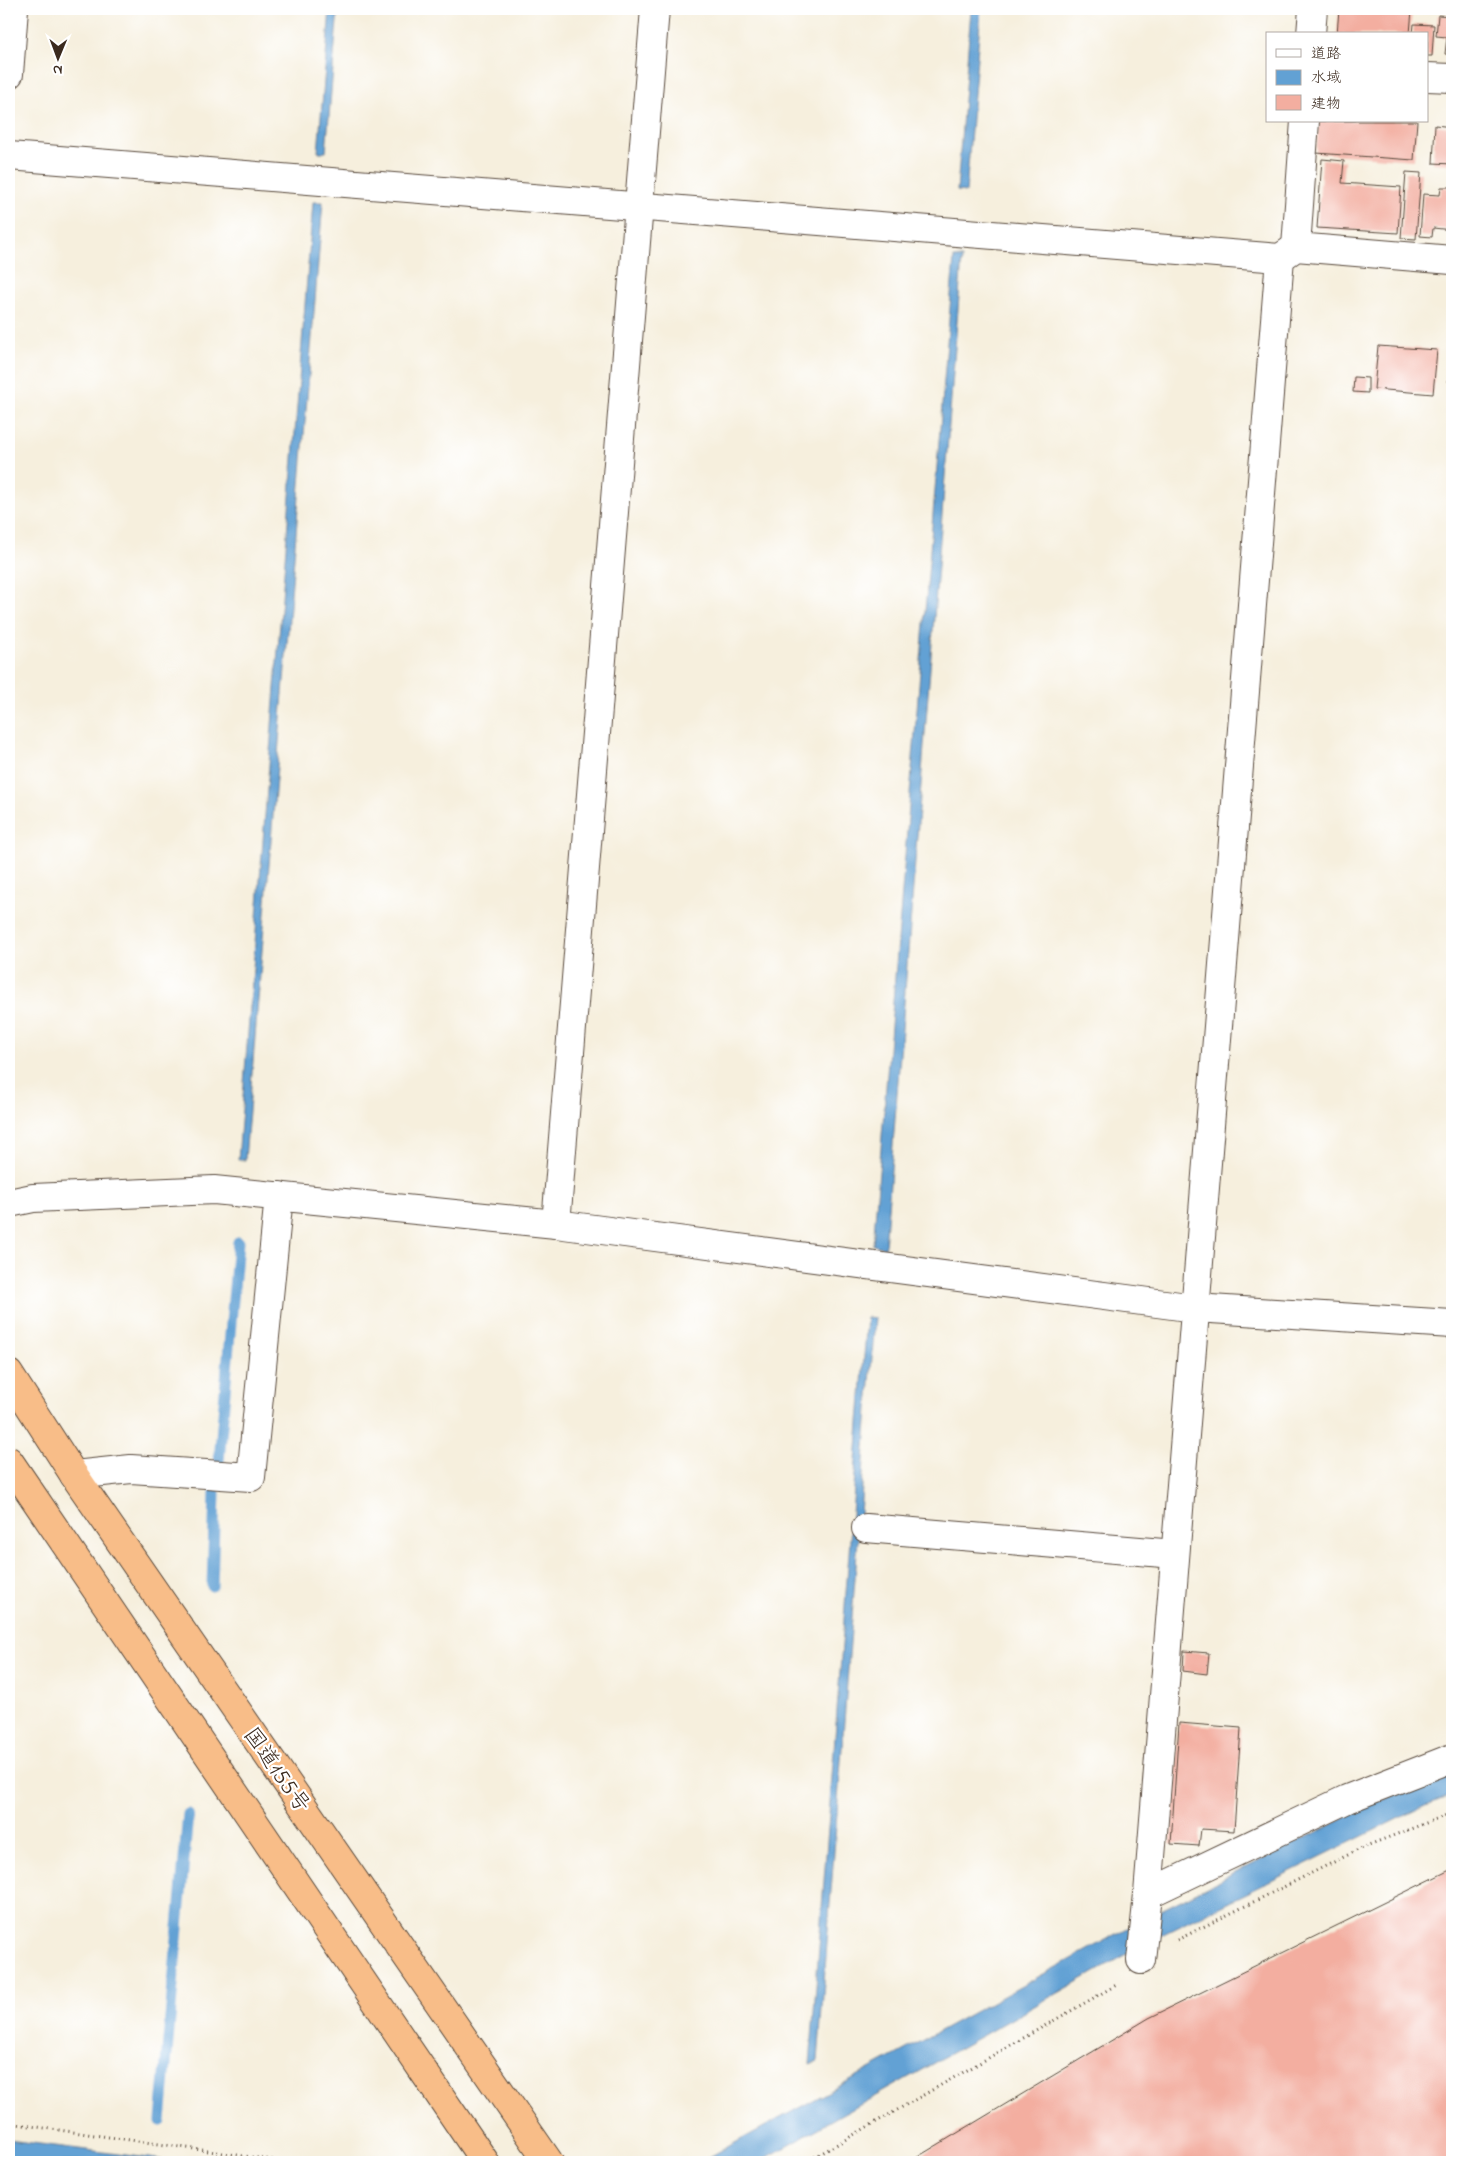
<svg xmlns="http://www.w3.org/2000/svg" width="1461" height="2171" font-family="'Indie Flower','Klee One',sans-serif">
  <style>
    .water { fill: #62a1d4; stroke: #4e6679 }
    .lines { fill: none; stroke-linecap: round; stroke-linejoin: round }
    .stream { stroke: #62a1d4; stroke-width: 11 }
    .building { fill: #f3aea0 }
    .minor-casing { stroke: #57483b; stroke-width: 30 }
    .highway-casing { stroke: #57483b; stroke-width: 30 }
    .path { stroke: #57483b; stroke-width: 3; stroke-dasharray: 1 4; stroke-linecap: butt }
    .minor { stroke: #fff; stroke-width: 28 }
    .highway { stroke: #f8bd88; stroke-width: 28 }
    .labels { text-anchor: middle; stroke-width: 4.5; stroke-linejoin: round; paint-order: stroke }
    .street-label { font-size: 22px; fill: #3b2a1e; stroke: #fff }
  </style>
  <rect width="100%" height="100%" fill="#fff"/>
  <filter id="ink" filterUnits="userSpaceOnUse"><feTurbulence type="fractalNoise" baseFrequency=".02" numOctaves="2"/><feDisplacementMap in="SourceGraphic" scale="10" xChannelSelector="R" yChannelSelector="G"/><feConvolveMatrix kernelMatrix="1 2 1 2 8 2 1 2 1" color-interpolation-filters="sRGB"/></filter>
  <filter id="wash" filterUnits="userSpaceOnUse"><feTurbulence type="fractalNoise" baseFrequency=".0096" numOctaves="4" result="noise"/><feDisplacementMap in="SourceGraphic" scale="20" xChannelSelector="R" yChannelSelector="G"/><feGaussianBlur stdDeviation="1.12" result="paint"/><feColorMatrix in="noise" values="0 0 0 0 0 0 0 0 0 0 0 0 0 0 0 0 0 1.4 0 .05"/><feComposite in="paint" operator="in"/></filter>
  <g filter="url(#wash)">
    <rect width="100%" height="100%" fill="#f6efdd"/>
    <g class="water">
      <path d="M330,9H338L326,152H318Z"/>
      <path d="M971,9H981L966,192L957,191Z"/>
      <path d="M313,202H323L245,1160H238Z"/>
      <path d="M954,258H962L885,1248L873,1245Z"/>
      <path d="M867,1317L875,1318L818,2061L810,2064Z"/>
      <path d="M1452,1772V1796L1426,1805L1151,1940L759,2162H700L1155,1913L1395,1793Z"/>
      <path d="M9,2140L180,2162H9Z"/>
    </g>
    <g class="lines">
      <g class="stream">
        <path d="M219,1461L238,1242"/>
        <path d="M212,1586L215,1493"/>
        <path d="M161,2121L188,1814"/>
      </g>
    </g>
    <g id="blocks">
      <g class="building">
        <path d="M1339,9H1412L1410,34H1337Z"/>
        <path d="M1438,15L1452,16V55L1445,54L1447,37L1436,36Z"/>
        <path d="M1414,24L1434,25L1432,56H1427V34H1413Z"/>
        <path d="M1319,121H1417L1414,160L1316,153Z"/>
        <path d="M1435,125L1452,127V164L1433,163Z"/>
        <path d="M1322,159L1344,161L1342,183L1401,187L1398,233L1317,228Z"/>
        <path d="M1406,172L1421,173L1416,239L1401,238Z"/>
        <path d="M1441,187H1452V230L1433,228L1432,237L1420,236L1423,194L1440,195Z"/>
        <path d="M1451,342H1452V382H1448Z"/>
        <path d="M1378,346L1437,350L1433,394L1374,389Z"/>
        <path d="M1354,377L1368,378V393L1353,392Z"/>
        <path d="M1184,1651L1209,1653L1207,1674L1183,1671Z"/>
        <path d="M1179,1723L1241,1728L1234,1831L1201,1829L1199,1846L1171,1844Z"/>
        <path d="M1452,1869V2162H909L1149,2018Z"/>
      </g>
    </g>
  </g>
  <g filter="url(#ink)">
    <use href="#blocks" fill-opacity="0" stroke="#57483b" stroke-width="1"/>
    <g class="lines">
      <defs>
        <g id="minor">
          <path d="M1311,34L1313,9"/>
          <path d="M9,74L14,9"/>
          <path d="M1427,77L1452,78"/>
          <path d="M9,156L1280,258L1296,247L1452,260"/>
          <path d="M1296,247L1305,121"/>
          <path d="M9,1203L33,1198L214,1190L556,1224L1195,1308L1452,1324"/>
          <path d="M556,1224L655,9"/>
          <path d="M74,1475L131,1469L251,1477L279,1196"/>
          <path d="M866,1528L1175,1554"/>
          <path d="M1148,1894L1347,1799L1452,1758"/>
          <path d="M1141,1960L1148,1894L1280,258"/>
        </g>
        <g id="highway">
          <path d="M9,1374L74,1475L549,2162"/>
          <path d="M9,1461L485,2162"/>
        </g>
      </defs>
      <use href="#minor" class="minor-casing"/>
      <use href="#highway" class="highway-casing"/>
      <g class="path">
        <path d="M1177,1940L1366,1846L1452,1813"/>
        <path d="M9,2123L287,2162"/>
        <path d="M806,2162L1118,1984"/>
      </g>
      <use href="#minor" class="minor"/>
      <use href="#highway" class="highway"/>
    </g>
  </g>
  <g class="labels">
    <g class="street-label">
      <text transform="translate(278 1769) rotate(55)" y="8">国道155号</text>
    </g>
  </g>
  <rect width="1461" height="2171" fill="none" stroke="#fff" stroke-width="30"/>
  <rect x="1266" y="32" width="162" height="90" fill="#ffffff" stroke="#b1aaa5"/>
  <rect x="1276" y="49" width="25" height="8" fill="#ffffff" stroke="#b1aaa5"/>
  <text x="1311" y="58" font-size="15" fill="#3b2a1e">道路</text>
  <rect x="1276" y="70" width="25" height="15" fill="#62a1d4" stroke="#b1aaa5"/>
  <text x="1311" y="82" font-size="15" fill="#3b2a1e">水域</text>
  <rect x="1276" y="95" width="25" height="15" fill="#f3aea0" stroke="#b1aaa5"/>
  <text x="1311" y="108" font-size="15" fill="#3b2a1e">建物</text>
  <g transform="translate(58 58) rotate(181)" stroke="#ffffff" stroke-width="4" paint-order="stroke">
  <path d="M0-4L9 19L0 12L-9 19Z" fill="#3b2a1e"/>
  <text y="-8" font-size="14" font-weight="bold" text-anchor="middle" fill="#3b2a1e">N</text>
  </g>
</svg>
